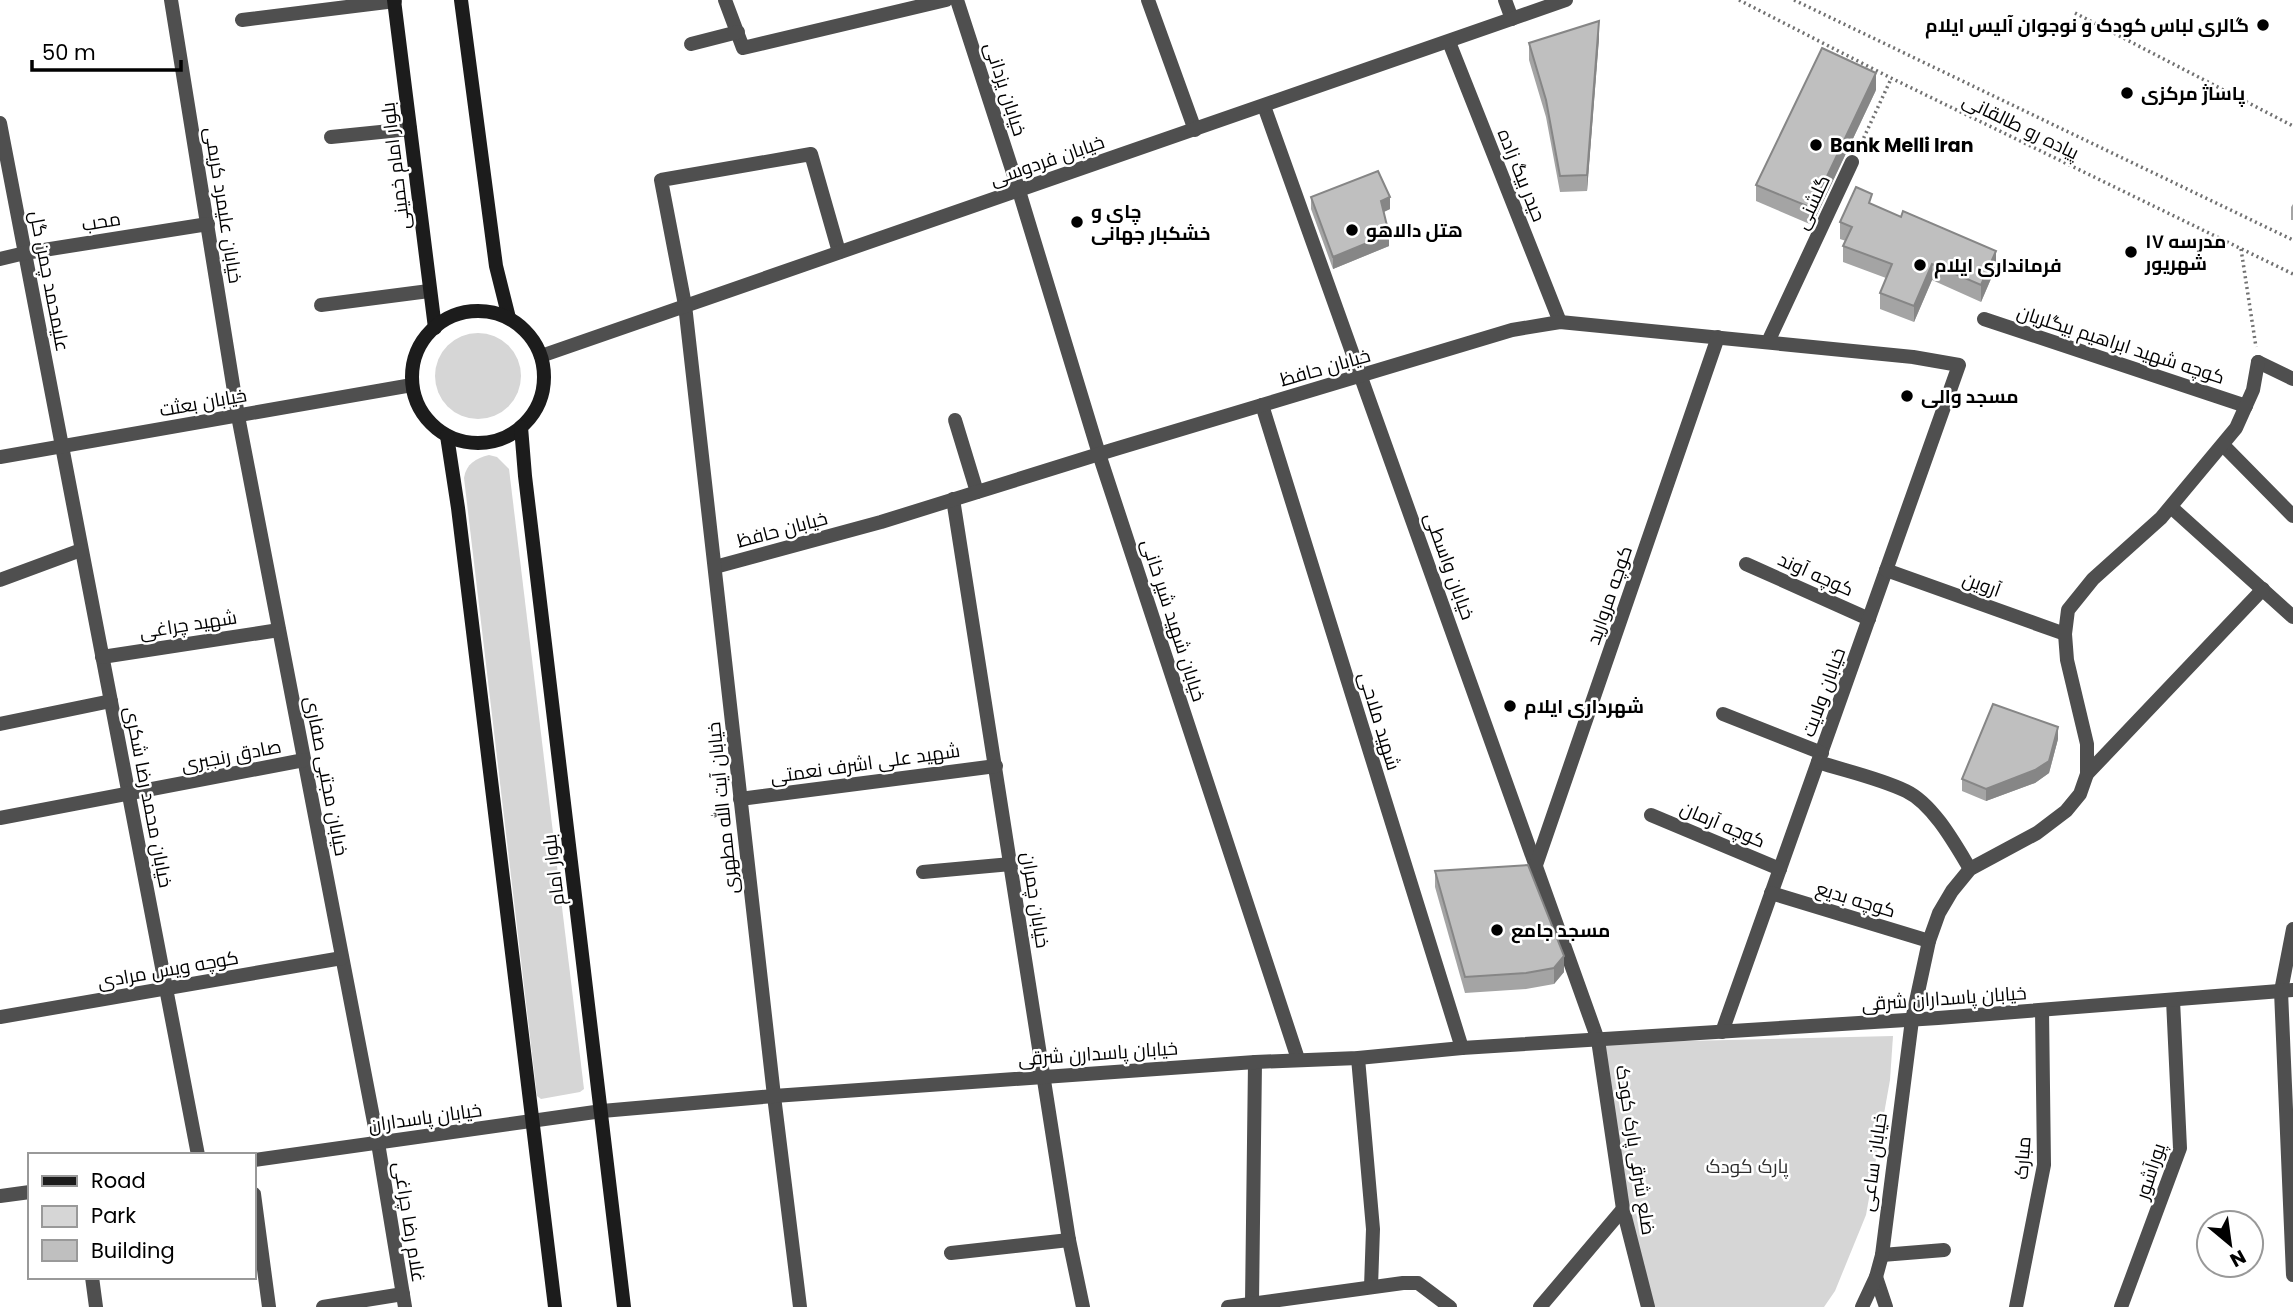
<svg xmlns="http://www.w3.org/2000/svg" width="2293" height="1307" font-family="Poppins,Cairo,sans-serif">
  <style>
    .green { fill: #d6d6d6 }
    .lines { fill: none; stroke-linecap: round; stroke-linejoin: round }
    .path { stroke: #717171; stroke-width: 3.5; stroke-dasharray: 2 3.5; stroke-linecap: butt }
    .minor { stroke: #4f4f4f; stroke-width: 14 }
    .tertiary { stroke: #4f4f4f; stroke-width: 14 }
    .secondary { stroke: #1c1c1c; stroke-width: 14 }
    .wall { fill: #a4a4a4 }
    .shaded-wall { fill: #868686 }
    .building { fill: #bfbfbf; stroke: #868686; stroke-width: 2 }
    .poi-dot { fill: #000; stroke: #fff; stroke-width: 2.5 }
    .labels { text-anchor: middle; stroke-width: 5; stroke-linejoin: round; paint-order: stroke }
    .poi-label { font-size: 19px; font-weight: bold; fill: #000; stroke: #fff; text-anchor: start }
    .street-label { font-size: 19px; fill: #000; stroke: #fff }
    .park-label { font-size: 19px; fill: #2d2d2d; stroke: #fff }
  </style>
  <rect width="100%" height="100%" fill="#fff"/>
  <g class="green">
    <circle cx="478" cy="376" r="43"/>
    <path d="M489,455L497,457L509,469L584,1089L580,1092L541,1099L537,1096L464,478C466,464 476,458 489,455Z"/>
    <path d="M1893,1036L1890,1080L1866,1215L1835,1291L1824,1307H1652L1627,1207L1603,1043Z"/>
  </g>
  <g class="lines">
    <g class="path">
      <path d="M1739,0L1891,78L2293,274"/>
      <path d="M1794,0L2293,240"/>
      <path d="M2075,13L2293,126"/>
      <path d="M1859,148L1891,79"/>
      <path d="M2241,249L2256,347"/>
    </g>
    <g class="minor">
      <path d="M171,0L238,416L378,1143L405,1307"/>
      <path d="M725,0L743,48L946,0"/>
      <path d="M957,0L1019,191L1099,454L1298,1059"/>
      <path d="M1148,0L1195,130"/>
      <path d="M1505,0L1512,19"/>
      <path d="M242,20L395,1"/>
      <path d="M1449,42L1560,322"/>
      <path d="M691,44L738,32"/>
      <path d="M1264,106L1598,1040L1623,1209L1648,1307"/>
      <path d="M0,123L198,1155"/>
      <path d="M331,137L410,129"/>
      <path d="M0,259L25,253L208,224"/>
      <path d="M321,305L429,291"/>
      <path d="M1984,319L2246,406"/>
      <path d="M1768,342L1852,162"/>
      <path d="M2258,362L2293,379"/>
      <path d="M1262,405L1462,1048"/>
      <path d="M955,420L977,492"/>
      <path d="M2223,445L2293,516"/>
      <path d="M953,499L1069,1240L1083,1307"/>
      <path d="M2171,507L2293,617"/>
      <path d="M1746,564L1869,619"/>
      <path d="M715,567L881,522L1112,450L1512,330L1560,322L1913,357L1959,365L1722,1032"/>
      <path d="M1886,570L2065,634"/>
      <path d="M0,580L81,550"/>
      <path d="M102,657L279,630"/>
      <path d="M1723,714L1822,753"/>
      <path d="M0,724L111,701"/>
      <path d="M2087,774L2263,589"/>
      <path d="M740,799L996,766"/>
      <path d="M1651,815L1780,869"/>
      <path d="M0,818L304,760"/>
      <path d="M1536,865L1718,337"/>
      <path d="M923,872L1011,864"/>
      <path d="M1771,893L1929,941"/>
      <path d="M2293,929L2281,991L2293,1275"/>
      <path d="M0,1017L342,958"/>
      <path d="M1358,1058L1373,1229L1371,1287"/>
      <path d="M254,1194L269,1307"/>
      <path d="M951,1253L1069,1240"/>
      <path d="M1882,1255L1944,1250"/>
      <path d="M92,1277L96,1307"/>
      <path d="M1876,1277L1886,1307"/>
      <path d="M1252,1303L1255,1062"/>
      <path d="M323,1307L403,1294"/>
      <path d="M800,1307L774,1096L685,305L661,180L811,154L839,252"/>
      <path d="M1228,1307L1403,1283H1418L1450,1307"/>
      <path d="M1540,1307L1623,1209"/>
      <path d="M2016,1307L2044,1165L2042,1010"/>
      <path d="M2121,1307L2180,1148L2173,1000"/>
    </g>
    <g class="tertiary">
      <path d="M541,356L1566,0"/>
      <path d="M0,457L412,385"/>
      <path d="M1818,762C1846,771 1879,778 1906,791C1933,804 1955,844 1970,869"/>
      <path d="M254,1160L602,1111L774,1096L1255,1062L1358,1058L1462,1048L1938,1018L2293,990"/>
      <path d="M0,1196L30,1192"/>
      <path d="M1862,1307L1876,1277L1882,1255L1912,1020L1929,941L1939,913L1952,891L1970,869L2037,833L2066,811L2080,794L2087,774V744L2067,660L2065,634L2068,610L2093,579L2161,518L2236,428L2253,390L2258,362"/>
    </g>
    <g class="secondary">
      <path d="M394,0L435,328"/>
      <path d="M461,0L496,266L509,318"/>
      <circle cx="478" cy="377" r="66"/>
      <path d="M521,427L525,476L624,1307"/>
      <path d="M447,436L458,508L555,1307"/>
    </g>
  </g>
  <g class="wall">
    <path d="M1599,38L1587,191L1560,192L1546,117L1529,60V43Z"/>
    <path d="M1876,90L1812,225L1756,201V185Z"/>
    <path d="M1311,197L1390,209L1384,212L1389,246L1333,269L1311,209Z"/>
    <path d="M1872,204L1996,267L1981,302L1932,280L1914,322L1880,309V293L1886,278L1843,262V246L1846,241L1840,239V222Z"/>
    <path d="M2293,204V220H2291V207Z"/>
    <path d="M2058,739L2049,773L2035,783L1986,801L1962,791V779Z"/>
    <path d="M1435,871L1564,972L1554,984L1526,989L1465,993L1435,887Z"/>
  </g>
  <g class="shaded-wall">
    <path d="M1599,21V38L1587,191V175Z"/>
    <path d="M1876,73V90L1812,225V208Z"/>
    <path d="M1390,197V209L1381,213V201Z"/>
    <path d="M1389,234V246L1333,269V257Z"/>
    <path d="M1996,251V267L1981,302V285Z"/>
    <path d="M1932,264V280L1914,322V306Z"/>
    <path d="M2058,727V739L2049,773L2035,783L1986,801V789Z"/>
    <path d="M1564,956V972L1554,984V968Z"/>
  </g>
  <g class="building">
    <path d="M1599,21L1587,175L1560,176L1546,100L1529,43Z"/>
    <path d="M1822,48L1876,73L1812,208L1756,185Z"/>
    <path d="M1378,171L1390,197L1381,201L1389,234L1333,257L1311,197Z"/>
    <path d="M1856,187L1872,194L1869,203L1901,217L1903,211L1996,251L1981,285L1932,264L1914,306L1880,293L1892,264L1843,246L1852,227L1840,222Z"/>
    <path d="M1993,704L2058,727L2049,761L2035,770L1986,789L1962,779Z"/>
    <path d="M1528,865L1564,956L1554,968L1526,973L1465,977L1435,871Z"/>
  </g>
  <g class="poi-dot">
    <circle cx="2263" cy="25" r="7"/>
    <circle cx="2127" cy="93" r="7"/>
    <circle cx="1816" cy="145" r="7"/>
    <circle cx="1077" cy="222" r="7"/>
    <circle cx="1352" cy="230" r="7"/>
    <circle cx="2131" cy="252" r="7"/>
    <circle cx="1920" cy="265" r="7"/>
    <circle cx="1907" cy="396" r="7"/>
    <circle cx="1510" cy="706" r="7"/>
    <circle cx="1497" cy="930" r="7"/>
  </g>
  <g class="labels">
    <g class="poi-label">
      <text x="2249" y="32" text-anchor="end">گالری لباس کودک و نوجوان آلیس ایلام</text>
      <text x="2141" y="100">پاساژ مرکزی</text>
      <text x="1830" y="152">Bank Melli Iran</text>
      <text x="1091" y="218">چای و<tspan x="1091" dy="22">خشکبار جهانی</tspan></text>
      <text x="1366" y="237">هتل دالاهو</text>
      <text x="2145" y="248">مدرسه ۱۷<tspan x="2145" dy="22">شهریور</tspan></text>
      <text x="1934" y="272">فرمانداری ایلام</text>
      <text x="1921" y="403">مسجد والی</text>
      <text x="1524" y="713">شهرداری ایلام</text>
      <text x="1511" y="937">مسجد جامع</text>
    </g>
    <g class="street-label">
      <text transform="translate(1006 89) rotate(72)" y="7">خیابان یزدانی</text>
      <text transform="translate(2021 126) rotate(26)" y="7">پیاده رو طالقانی</text>
      <text transform="translate(1047 160) rotate(-19)" y="7">خیابان فردوسی</text>
      <text transform="translate(395 166) rotate(-97)" y="7">بلوار امام خمینی</text>
      <text transform="translate(1522 175) rotate(68)" y="7">حیدر بیگ زاده</text>
      <text transform="translate(1812 202) rotate(-65)" y="7">گلشنی</text>
      <text transform="translate(224 205) rotate(81)" y="7">خیابان علیمرد کریمی</text>
      <text transform="translate(101 221) rotate(-9)" y="7">محب</text>
      <text transform="translate(50 281) rotate(79)" y="7">علیمحمد چمن گل</text>
      <text transform="translate(2121 344) rotate(18)" y="7">کوچه شهید ابراهیم بیگلریان</text>
      <text transform="translate(1325 367) rotate(-16)" y="7">خیابان حافظ</text>
      <text transform="translate(203 402) rotate(-10)" y="7">خیابان بعثت</text>
      <text transform="translate(782 529) rotate(-15)" y="7">خیابان حافظ</text>
      <text transform="translate(1450 566) rotate(70)" y="7">خیابان واسطی</text>
      <text transform="translate(1816 574) rotate(24)" y="7">کوچه آوند</text>
      <text transform="translate(1982 584) rotate(20)" y="7">آروین</text>
      <text transform="translate(1609 595) rotate(-71)" y="7">کوچه مروارید</text>
      <text transform="translate(1174 620) rotate(72)" y="7">خیابان شهید شیر خانی</text>
      <text transform="translate(188 624) rotate(-9)" y="7">شهید چراغی</text>
      <text transform="translate(1823 692) rotate(-70)" y="7">خیابان ولایت</text>
      <text transform="translate(1380 721) rotate(73)" y="7">شهید ملاحی</text>
      <text transform="translate(231 755) rotate(-11)" y="7">صادق رنجبری</text>
      <text transform="translate(865 763) rotate(-8)" y="7">شهید علی اشرف نعمتی</text>
      <text transform="translate(327 776) rotate(79)" y="7">خیابان مجتبی صفاری</text>
      <text transform="translate(149 797) rotate(79)" y="7">خیابان محمد رضا شکری</text>
      <text transform="translate(722 808) rotate(-96)" y="7">خیابان آیت الله مطهری</text>
      <text transform="translate(1723 824) rotate(23)" y="7">کوچه آرمان</text>
      <text transform="translate(553 870) rotate(-97)" y="7">بلوار امام</text>
      <text transform="translate(1856 899) rotate(17)" y="7">کوچه بدیع</text>
      <text transform="translate(1036 900) rotate(81)" y="7">خیابان چمران</text>
      <text transform="translate(168 969) rotate(-10)" y="7">کوچه ویس مرادی</text>
      <text transform="translate(1944 998) rotate(-4)" y="7">خیابان پاسداران شرقی</text>
      <text transform="translate(1098 1053) rotate(-4)" y="7">خیابان پاسدارن شرقی</text>
      <text transform="translate(425 1117) rotate(-8)" y="7">خیابان پاسداران</text>
      <text transform="translate(1636 1150) rotate(81)" y="7">ضلع شرقی پارک کودک</text>
      <text transform="translate(2022 1158) rotate(-86)" y="7">مبارک</text>
      <text transform="translate(1873 1162) rotate(-82)" y="7">خیابان ساعی</text>
      <text transform="translate(2150 1171) rotate(-72)" y="7">پورآشور</text>
      <text transform="translate(410 1222) rotate(81)" y="7">غلام رضا چراغی</text>
    </g>
    <g class="park-label">
      <text x="1747" y="1173">پارک کودک</text>
    </g>
  </g>
  <rect x="28" y="1153" width="228" height="126" fill="#ffffff" stroke="#999999" stroke-width="2"/>
  <rect x="42" y="1176" width="35" height="10" fill="#1c1c1c" stroke="#999999" stroke-width="2"/>
  <text x="91" y="1188" font-size="21" fill="#000000">Road</text>
  <rect x="42" y="1206" width="35" height="21" fill="#d6d6d6" stroke="#999999" stroke-width="2"/>
  <text x="91" y="1223" font-size="21" fill="#000000">Park</text>
  <rect x="42" y="1240" width="35" height="21" fill="#bfbfbf" stroke="#999999" stroke-width="2"/>
  <text x="91" y="1258" font-size="21" fill="#000000">Building</text>
  <g transform="translate(2230 1244) rotate(151)"><circle r="33" fill="#ffffff" stroke="#999999" stroke-width="2"/>
  <path d="M0-5L12 26L0 18L-12 26Z" fill="#000000"/>
  <text y="-10" font-size="19" font-weight="bold" text-anchor="middle" fill="#000000">N</text>
  </g>
  <path d="M32 60v10h149v-10" fill="none" stroke="#000000" stroke-width="3.5"/>
  <text x="42" y="60" font-size="21" fill="#000000" stroke="#ffffff" stroke-width="5" paint-order="stroke">50 m</text>
</svg>
